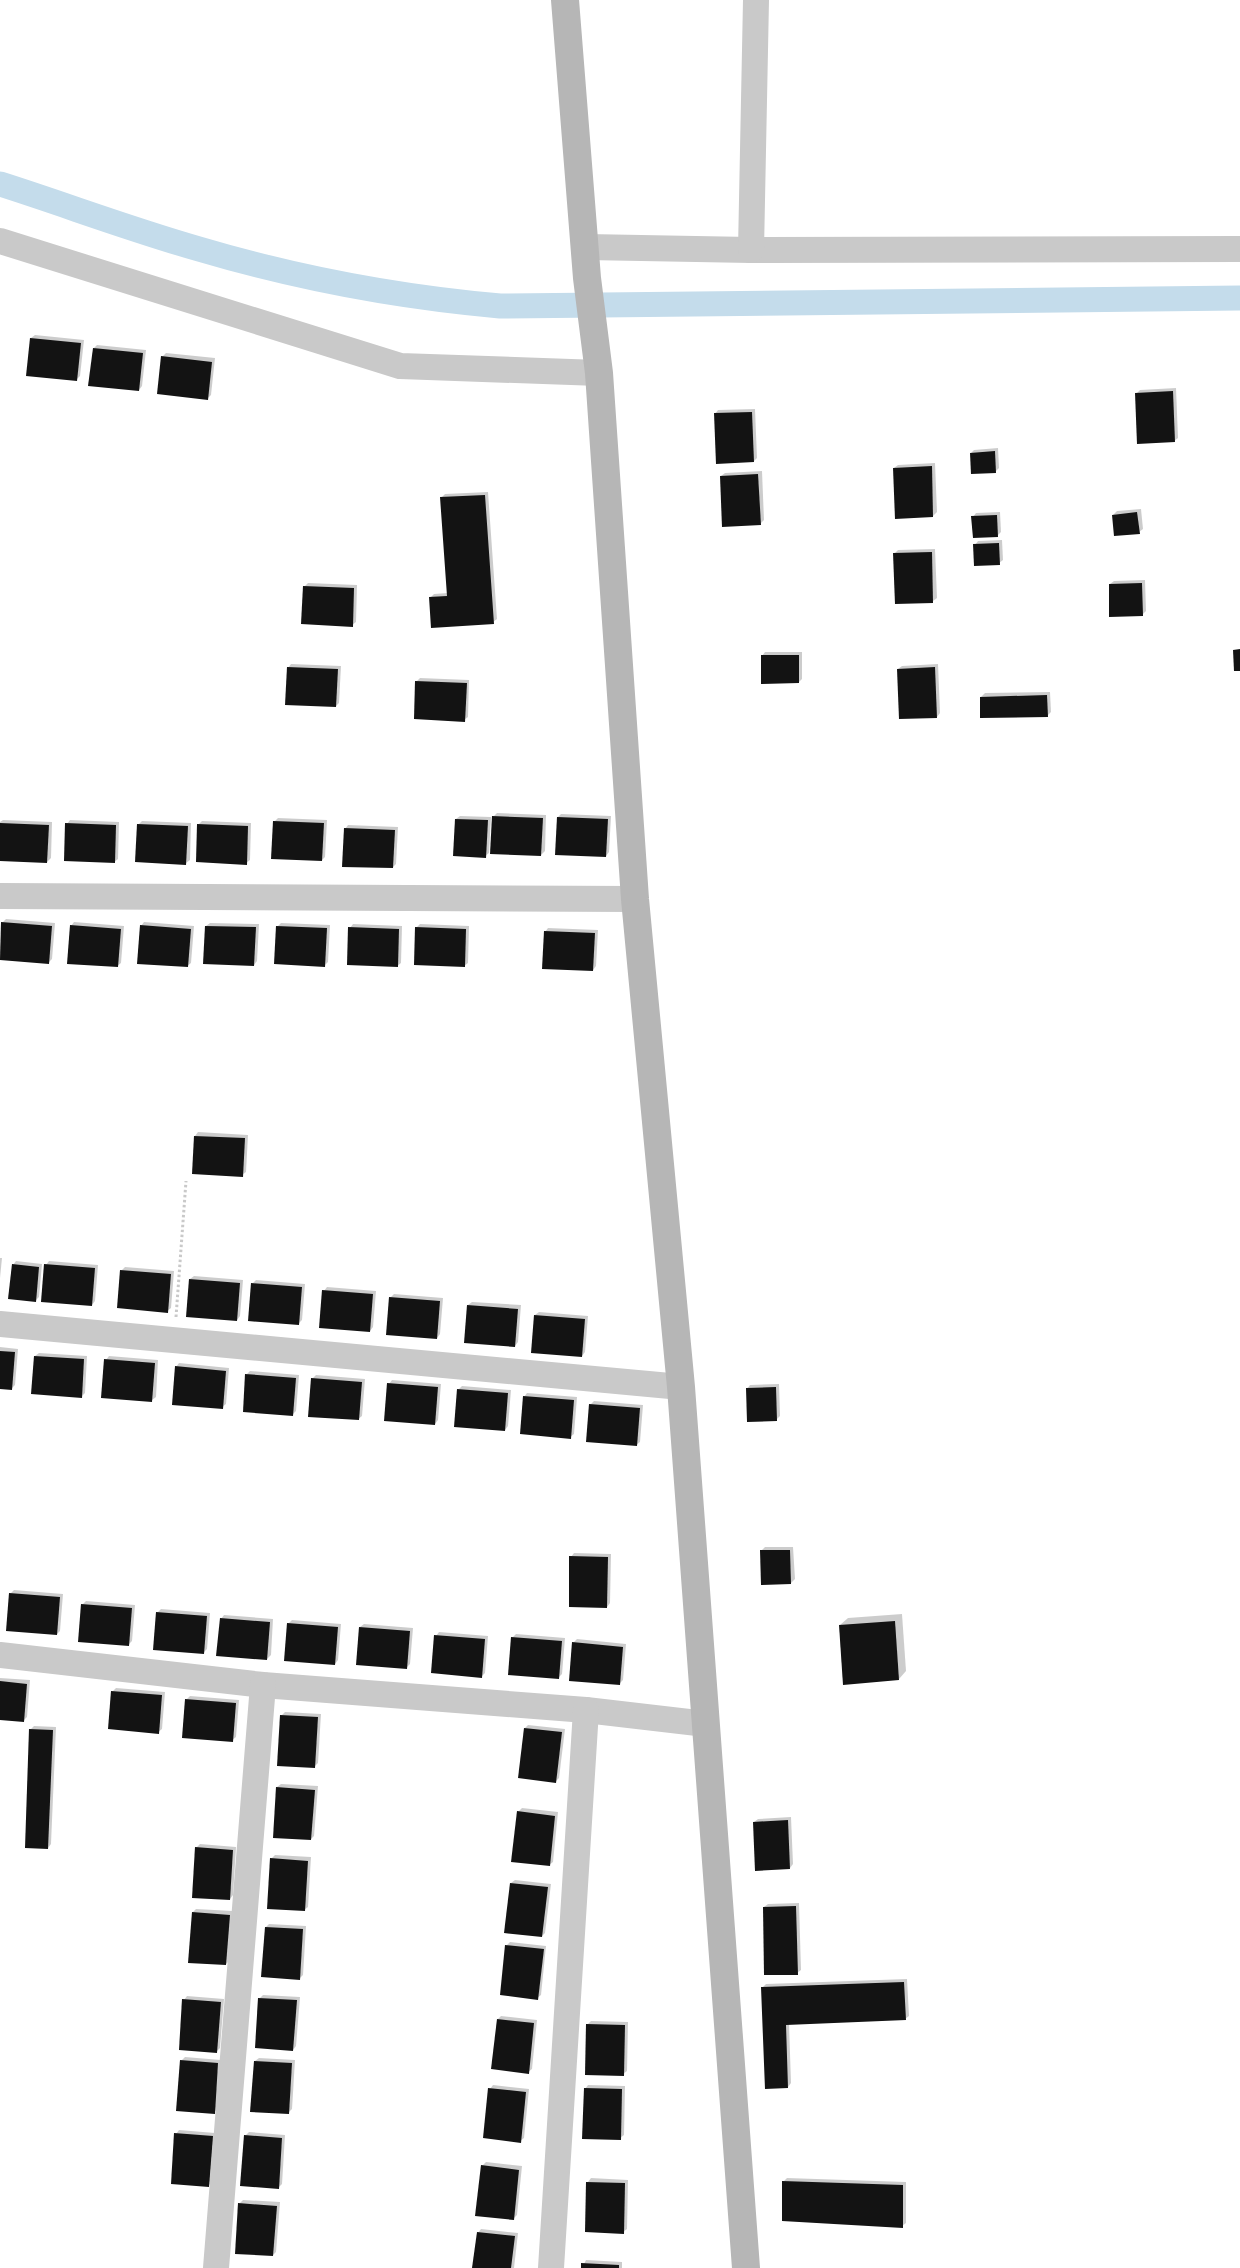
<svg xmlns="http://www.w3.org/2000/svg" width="1240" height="2268" font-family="Cabin,sans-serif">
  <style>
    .shadow { fill: #0003 }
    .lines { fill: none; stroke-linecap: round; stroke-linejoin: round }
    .canal { stroke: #c4dceb; stroke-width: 25 }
    .building { fill: #131313 }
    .path { stroke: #c9c9c9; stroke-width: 3; stroke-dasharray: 2.5 2.5; stroke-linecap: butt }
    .street { stroke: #c9c9c9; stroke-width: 26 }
    .secondary { stroke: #b6b6b6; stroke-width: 28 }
  </style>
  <rect width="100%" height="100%" fill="#fff"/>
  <g class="shadow">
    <path d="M35,335L84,340L80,376L76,380L28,374L31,338Z"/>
    <path d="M97,345L146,350L142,386L139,390L94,348Z"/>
    <path d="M166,353L215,358L211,395L208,398L162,357Z"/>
    <path d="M1176,388L1178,438L1174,441L1136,394L1140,390Z"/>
    <path d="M755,409L757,458L754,461L715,414L718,410Z"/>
    <path d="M998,448L999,468L996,471L971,453L974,450Z"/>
    <path d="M935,463L937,512L933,516L896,517L894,468L898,465Z"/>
    <path d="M762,471L764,520L760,524L721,476L725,473Z"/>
    <path d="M488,492L497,619L493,622L430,598L434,594L448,593L441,498L445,494Z"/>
    <path d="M1141,509L1143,529L1139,532L1113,515L1117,511Z"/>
    <path d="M1000,512L1001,532L998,535L973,517L976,513Z"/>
    <path d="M1002,540L1003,560L999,563L975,545L978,541Z"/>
    <path d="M935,549L937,598L933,601L894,554L898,550Z"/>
    <path d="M1145,580L1146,611L1142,615L1110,584L1114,581Z"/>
    <path d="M308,583L357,585L356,622L352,625L304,587Z"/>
    <path d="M765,652H802V679L799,682L762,656Z"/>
    <path d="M291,664L341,666L339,703L336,706L288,668Z"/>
    <path d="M938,664L940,713L937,717L898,669L902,666Z"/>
    <path d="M420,678L469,680L468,717L464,720L416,682Z"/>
    <path d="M1050,692L1051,712L1047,716L981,697L985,693Z"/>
    <path d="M497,813L546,815L545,851L541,855L494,816Z"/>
    <path d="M561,814L611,816L609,852L606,856L558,817Z"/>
    <path d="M460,816L491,817L489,853L485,856L456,819Z"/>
    <path d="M278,818L327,820L325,857L322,860L274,822Z"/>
    <path d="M3,820L52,822L51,858L47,862L0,860V822Z"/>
    <path d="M70,820L119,822L118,859L114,862L67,824Z"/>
    <path d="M142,821L191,823L190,860L186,863L138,825Z"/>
    <path d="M202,821L251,823L250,860L246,863L198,825Z"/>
    <path d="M348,825L398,827L396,864L393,867L345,829Z"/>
    <path d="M6,919L55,923L52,959L48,963L0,959L2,923Z"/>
    <path d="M74,922L124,926L121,963L117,966L71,926Z"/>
    <path d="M144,922L194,926L191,963L187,966L141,926Z"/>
    <path d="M210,923L259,924L257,961L254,965L206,926Z"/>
    <path d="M281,923L330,925L328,962L325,965L277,927Z"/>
    <path d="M353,924L402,926L401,963L397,966L350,928Z"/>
    <path d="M420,924L469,926L468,963L464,966L416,928Z"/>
    <path d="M548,928L598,930L596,966L593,970L545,932Z"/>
    <path d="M198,1132L248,1135L246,1172L242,1175L195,1136Z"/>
    <path d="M0,1258H2L0,1278Z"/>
    <path d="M16,1261L42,1264L39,1297L35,1301L13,1265Z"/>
    <path d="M49,1261L98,1265L95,1301L92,1305L46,1265Z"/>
    <path d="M125,1267L174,1271L171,1308L167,1311L121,1271Z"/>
    <path d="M194,1276L243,1280L240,1316L237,1320L190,1279Z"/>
    <path d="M256,1280L305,1284L302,1320L298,1324L252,1284Z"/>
    <path d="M327,1287L376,1291L373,1327L370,1331L324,1291Z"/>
    <path d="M394,1294L443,1298L440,1334L437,1338L390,1298Z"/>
    <path d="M472,1302L521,1305L518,1342L515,1346L468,1305Z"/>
    <path d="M539,1312L588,1316L585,1352L582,1356L535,1315Z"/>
    <path d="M0,1347L18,1349L15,1385L12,1388H0Z"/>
    <path d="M39,1353L87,1356L85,1393L81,1397L35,1356Z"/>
    <path d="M109,1356L158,1360L156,1397L152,1400L106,1360Z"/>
    <path d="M179,1363L229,1368L226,1404L222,1407L176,1367Z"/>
    <path d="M250,1371L299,1375L296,1411L293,1414L247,1374Z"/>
    <path d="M316,1375L365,1379L362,1416L358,1419L312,1379Z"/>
    <path d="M392,1380L441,1384L438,1420L435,1424L389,1384Z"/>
    <path d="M779,1384L780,1416L776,1420L747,1389L750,1385Z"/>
    <path d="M462,1386L511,1390L508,1426L505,1430L458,1390Z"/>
    <path d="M527,1393L577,1397L574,1434L570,1437L524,1397Z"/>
    <path d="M594,1401L643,1405L640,1442L636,1445L590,1405Z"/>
    <path d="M765,1547H793L795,1579L791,1583H763L761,1551Z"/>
    <path d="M574,1553L611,1554L610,1603L607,1607L571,1557Z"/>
    <path d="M14,1590L63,1594L60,1631L57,1634L10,1594Z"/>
    <path d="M86,1601L135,1605L132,1641L128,1645L82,1605Z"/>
    <path d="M161,1609L210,1613L207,1649L203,1653L157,1613Z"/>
    <path d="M902,1614L906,1671L899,1679L840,1625L848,1618Z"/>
    <path d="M224,1615L273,1619L271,1655L267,1659L221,1619Z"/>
    <path d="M292,1620L341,1624L338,1660L335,1664L288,1624Z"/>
    <path d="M364,1624L413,1628L410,1664L406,1668L360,1627Z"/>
    <path d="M439,1632L488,1636L485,1673L482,1676L436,1636Z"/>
    <path d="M516,1634L565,1638L562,1674L558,1678L512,1638Z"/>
    <path d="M577,1639L626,1644L623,1680L620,1683L573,1643Z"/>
    <path d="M0,1678L30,1680L27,1717L24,1720L0,1719Z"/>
    <path d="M116,1688L165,1692L162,1729L158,1732L112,1692Z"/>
    <path d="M190,1696L239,1700L236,1737L232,1740L186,1700Z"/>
    <path d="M285,1712L321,1714L318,1763L314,1767L281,1716Z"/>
    <path d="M528,1725L565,1729L559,1778L556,1781L525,1728Z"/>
    <path d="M34,1726L56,1727L51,1844L48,1848L30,1730Z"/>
    <path d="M281,1784L318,1786L314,1836L311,1839L277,1787Z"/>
    <path d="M522,1808L558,1812L553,1862L549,1865L518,1812Z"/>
    <path d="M791,1817L793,1864L790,1868L754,1822L758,1819Z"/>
    <path d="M200,1844L236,1847L233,1895L230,1899L196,1848Z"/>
    <path d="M275,1855L311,1857L308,1907L304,1910L271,1859Z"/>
    <path d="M515,1880L551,1884L545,1933L542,1936L511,1883Z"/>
    <path d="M799,1903L801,1970L797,1973L764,1907L768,1904Z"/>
    <path d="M196,1909L233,1911L230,1960L226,1964L193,1912Z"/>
    <path d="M269,1924L306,1926L303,1975L299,1979L266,1927Z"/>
    <path d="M510,1942L546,1946L541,1995L537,1998L507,1945Z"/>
    <path d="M907,1979L909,2016L905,2019L789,2023L791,2083L788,2087L762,1988L766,1984Z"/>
    <path d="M263,1995L300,1997L296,2046L293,2050L260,1998Z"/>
    <path d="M187,1996L224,1999L220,2048L217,2051L184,2000Z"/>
    <path d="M501,2016L537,2020L532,2069L528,2072L498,2019Z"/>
    <path d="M591,2021L628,2022L627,2071L623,2074L588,2024Z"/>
    <path d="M185,2057L221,2060L218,2109L214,2112L181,2061Z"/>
    <path d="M259,2058L295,2060L292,2109L288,2113L255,2061Z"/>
    <path d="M493,2085L529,2089L524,2138L520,2141L490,2089Z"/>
    <path d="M588,2085L625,2086L624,2135L620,2138L585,2089Z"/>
    <path d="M179,2130L215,2133L212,2182L209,2185L176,2134Z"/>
    <path d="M249,2132L285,2135L282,2184L278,2188L245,2136Z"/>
    <path d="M486,2162L522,2166L517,2215L513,2219L482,2166Z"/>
    <path d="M591,2178L628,2180L627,2229L623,2232L588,2182Z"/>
    <path d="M787,2178L906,2182V2223L902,2226L784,2181Z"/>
    <path d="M243,2200L280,2202L276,2252L273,2255L240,2203Z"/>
    <path d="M481,2229L518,2233L514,2268H474L478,2233Z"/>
    <path d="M586,2260L622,2262V2268H582Z"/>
  </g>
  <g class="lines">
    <path class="canal" d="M0,184C66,205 132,230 199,249C297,278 398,297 500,306L1240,298"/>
  </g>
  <g class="building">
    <path d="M30,338L81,343L77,381L26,376Z"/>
    <path d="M93,348L143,353L139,391L88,386Z"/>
    <path d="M161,356L212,362L208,400L157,394Z"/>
    <path d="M1173,391L1175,442L1137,444L1135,393Z"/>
    <path d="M752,412L754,462L716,464L714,413Z"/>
    <path d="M995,451L996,473L971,474L970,453Z"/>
    <path d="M932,466L933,517L895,519L893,468Z"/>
    <path d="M758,474L761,525L722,527L720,476Z"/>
    <path d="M485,495L494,624L431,628L429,597L447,596L440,497Z"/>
    <path d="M1137,512L1140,534L1114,536L1112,515Z"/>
    <path d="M997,515L998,537L973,538L971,516Z"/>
    <path d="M999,543L1000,565L974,566L973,544Z"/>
    <path d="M932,552L933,603L895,604L893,553Z"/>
    <path d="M1142,583L1143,616L1109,617V584Z"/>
    <path d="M303,586L354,588L353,627L301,624Z"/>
    <path d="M1240,649V671H1234L1233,650Z"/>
    <path d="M761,655H799V683L761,684Z"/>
    <path d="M287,667L338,669L336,707L285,705Z"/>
    <path d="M935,667L937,718L899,719L897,669Z"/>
    <path d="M415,681L467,683L465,722L414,719Z"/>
    <path d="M1047,695L1048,717L980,718V697Z"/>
    <path d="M492,816L543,818L541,856L490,854Z"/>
    <path d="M557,817L608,819L606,857L555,855Z"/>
    <path d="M455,819L488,820L486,858L453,856Z"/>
    <path d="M273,821L324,823L322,861L271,859Z"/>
    <path d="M0,823L49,825L47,863L0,861Z"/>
    <path d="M65,823L116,825L115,863L64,861Z"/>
    <path d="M137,824L188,826L186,865L135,862Z"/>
    <path d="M197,824L248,826L247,865L196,862Z"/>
    <path d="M344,828L395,830L393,868L342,867Z"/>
    <path d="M1,922L52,926L49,964L0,960Z"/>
    <path d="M70,925L121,929L118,967L67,964Z"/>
    <path d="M140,925L191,929L188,967L137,964Z"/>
    <path d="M205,926L256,927L254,966L203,964Z"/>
    <path d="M276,926L327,928L325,967L274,964Z"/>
    <path d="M348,927L399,929L398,967L347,965Z"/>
    <path d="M415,927L466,929L465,967L414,965Z"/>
    <path d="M544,931L595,933L593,971L542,969Z"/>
    <path d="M194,1136L245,1138L243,1177L192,1174Z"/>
    <path d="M12,1264L39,1267L36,1302L8,1299Z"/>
    <path d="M44,1264L95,1268L92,1306L41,1302Z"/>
    <path d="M120,1270L171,1274L168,1313L117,1308Z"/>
    <path d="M189,1279L240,1283L237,1321L186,1317Z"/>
    <path d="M251,1283L302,1287L299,1325L248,1321Z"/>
    <path d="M322,1290L373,1294L370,1332L319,1328Z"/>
    <path d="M389,1297L440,1301L437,1339L386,1335Z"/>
    <path d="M467,1305L518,1309L515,1347L464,1343Z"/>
    <path d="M534,1315L585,1319L582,1357L531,1353Z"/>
    <path d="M0,1351L15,1352L12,1390L0,1389Z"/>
    <path d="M34,1356L84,1359L82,1398L31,1394Z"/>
    <path d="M104,1359L155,1363L152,1402L101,1398Z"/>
    <path d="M175,1366L226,1371L223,1409L172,1405Z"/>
    <path d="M245,1374L296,1378L293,1416L243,1412Z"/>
    <path d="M311,1378L362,1382L359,1420L308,1417Z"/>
    <path d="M387,1383L438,1387L435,1425L384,1421Z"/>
    <path d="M776,1387L777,1421L747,1422L746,1388Z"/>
    <path d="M457,1389L508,1393L505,1431L454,1427Z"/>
    <path d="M523,1396L574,1400L571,1439L520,1434Z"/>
    <path d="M589,1404L640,1408L637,1446L586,1442Z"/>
    <path d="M760,1550H790L791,1584L761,1585Z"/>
    <path d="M569,1556L608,1557L607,1608L569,1607Z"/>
    <path d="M9,1593L60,1597L57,1635L6,1631Z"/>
    <path d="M81,1604L132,1608L129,1646L78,1642Z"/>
    <path d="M156,1612L207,1616L204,1654L153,1650Z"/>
    <path d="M220,1618L270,1622L267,1660L216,1656Z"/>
    <path d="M895,1621L899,1680L843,1685L839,1625Z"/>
    <path d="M287,1623L338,1627L335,1665L284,1661Z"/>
    <path d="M359,1627L410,1631L407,1669L356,1665Z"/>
    <path d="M434,1635L485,1639L482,1678L431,1673Z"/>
    <path d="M511,1637L562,1641L559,1679L508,1675Z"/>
    <path d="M572,1642L623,1647L620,1685L569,1681Z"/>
    <path d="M0,1681L27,1684L24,1722L0,1720Z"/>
    <path d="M111,1691L162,1695L159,1734L108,1729Z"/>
    <path d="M185,1699L236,1703L233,1742L182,1738Z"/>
    <path d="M280,1715L318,1717L315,1768L277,1766Z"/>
    <path d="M524,1728L562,1732L556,1783L518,1778Z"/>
    <path d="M29,1729L53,1730L48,1849L25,1848Z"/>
    <path d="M276,1787L315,1790L311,1840L273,1838Z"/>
    <path d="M517,1811L555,1816L550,1866L511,1862Z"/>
    <path d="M788,1820L790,1869L755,1871L753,1822Z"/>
    <path d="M195,1847L233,1850L230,1900L192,1898Z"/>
    <path d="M270,1858L308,1861L305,1911L267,1909Z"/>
    <path d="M510,1883L548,1887L542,1937L504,1933Z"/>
    <path d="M796,1906L798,1975H764L763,1907Z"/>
    <path d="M192,1912L230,1915L226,1965L188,1963Z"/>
    <path d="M265,1927L303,1929L300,1980L261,1977Z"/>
    <path d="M505,1945L544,1949L538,2000L500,1995Z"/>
    <path d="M904,1982L906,2020L786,2025L788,2088L765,2089L761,1987Z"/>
    <path d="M258,1998L297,2000L293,2051L255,2048Z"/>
    <path d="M182,1999L221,2002L217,2053L179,2050Z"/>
    <path d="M497,2019L534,2023L529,2074L491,2069Z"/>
    <path d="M586,2024L625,2025L624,2076L585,2075Z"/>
    <path d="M180,2060L218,2063L215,2114L176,2111Z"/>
    <path d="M254,2061L292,2063L289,2114L250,2112Z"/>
    <path d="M488,2088L526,2092L521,2143L483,2138Z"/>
    <path d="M584,2088L622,2089L621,2140L582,2139Z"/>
    <path d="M174,2133L213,2136L209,2187L171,2184Z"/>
    <path d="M244,2135L282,2138L279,2189L240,2186Z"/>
    <path d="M481,2165L519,2170L514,2220L475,2216Z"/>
    <path d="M782,2181L903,2185V2228L782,2221Z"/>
    <path d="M586,2182L625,2183L624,2234L585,2232Z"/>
    <path d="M238,2203L277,2206L273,2256L235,2254Z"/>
    <path d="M477,2232L515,2236L511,2268H472Z"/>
    <path d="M581,2263L619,2265V2268H581Z"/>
  </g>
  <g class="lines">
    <path class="path" d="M176,1317L186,1181"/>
    <g class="street">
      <path d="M0,241L400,366L599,373"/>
      <path d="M586,247L751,250L1240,249"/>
      <path d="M751,250L756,0"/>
      <path d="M0,896L635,899"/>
      <path d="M0,1324L681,1387"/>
      <path d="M0,1655L263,1685L586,1710L706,1724"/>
      <path d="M216,2268L263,1685"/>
      <path d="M551,2268L586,1710"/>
    </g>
    <path class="secondary" d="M565,0L587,278L599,373L635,899L681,1387L746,2268"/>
  </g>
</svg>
